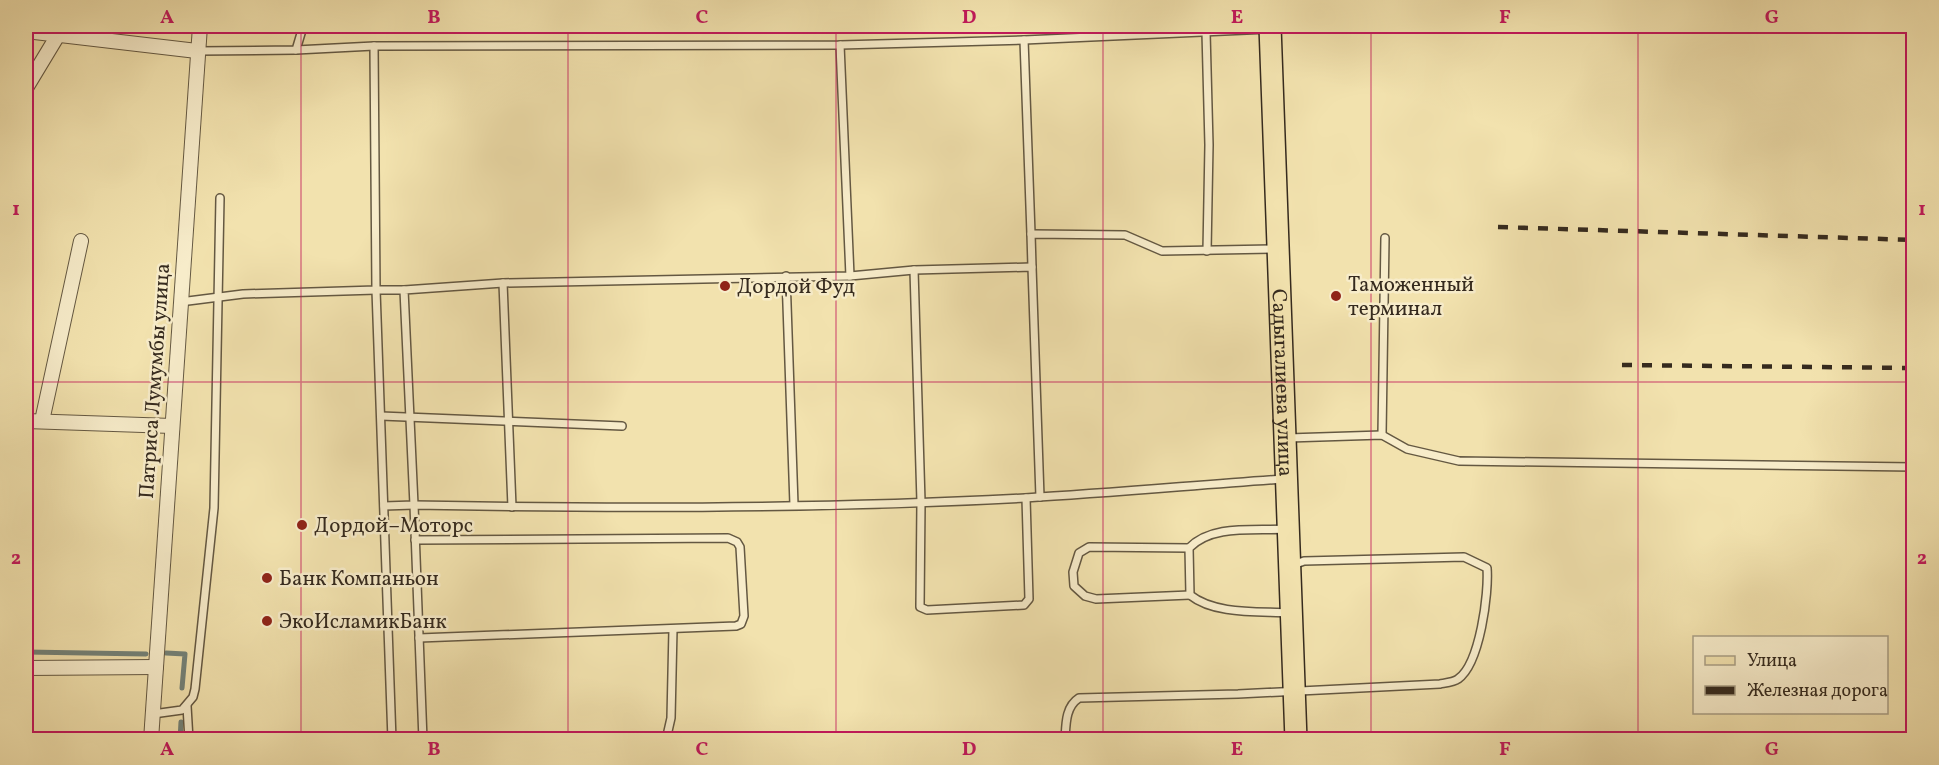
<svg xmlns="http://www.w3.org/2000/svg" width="1939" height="765" font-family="Vollkorn,serif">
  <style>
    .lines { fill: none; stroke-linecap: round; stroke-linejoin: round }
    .stream { stroke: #748278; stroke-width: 5 }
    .lane-casing { stroke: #645842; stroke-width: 10 }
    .street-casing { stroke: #645842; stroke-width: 16 }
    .primary-casing { stroke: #352a1e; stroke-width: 24 }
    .lane { stroke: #f7ecca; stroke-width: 7 }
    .street { stroke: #f7ecca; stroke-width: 14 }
    .primary { stroke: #f2e2ae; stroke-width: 21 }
    .rail { stroke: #352a1e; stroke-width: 4.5; stroke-dasharray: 10 10; stroke-linecap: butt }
    .grid { fill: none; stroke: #c2185b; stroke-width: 1.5; stroke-opacity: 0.55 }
    .poi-dot { fill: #8f2418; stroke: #f7ecca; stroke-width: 2 }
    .labels { text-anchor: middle; stroke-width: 5; stroke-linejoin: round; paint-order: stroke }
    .poi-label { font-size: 21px; fill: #352a1e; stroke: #f7ecca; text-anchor: start }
    .street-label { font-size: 21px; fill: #352a1e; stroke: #f7ecca }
    .neatline { fill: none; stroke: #c2185b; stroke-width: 2 }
    .grid-label { font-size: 20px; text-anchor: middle; font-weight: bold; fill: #c2185b }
  </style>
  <rect width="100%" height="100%" fill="#f2e2ae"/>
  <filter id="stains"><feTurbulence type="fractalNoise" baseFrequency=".00333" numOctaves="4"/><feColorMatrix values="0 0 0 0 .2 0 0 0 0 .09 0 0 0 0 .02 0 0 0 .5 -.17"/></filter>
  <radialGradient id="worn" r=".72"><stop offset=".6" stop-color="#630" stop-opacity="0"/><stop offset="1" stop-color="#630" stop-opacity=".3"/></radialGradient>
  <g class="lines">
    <g class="stream">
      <path d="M26,652L146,654"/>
      <path d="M166,653L185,654L182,688"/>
      <path d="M180,740L181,722"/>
    </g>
    <defs>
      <g id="lane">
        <path d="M1206,32L1209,145L1207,251"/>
        <path d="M1024,40L1031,234"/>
        <path d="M840,45L850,276"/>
        <path d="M296,50L374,46"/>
        <path d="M198,51L296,50L302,30L308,26"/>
        <path d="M1032,267L1031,234L1125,235L1162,251L1277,249"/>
        <path d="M914,270L921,502L920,607L927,610L1024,605L1029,599L1026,498"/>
        <path d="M786,276L794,505"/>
        <path d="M503,283L512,507"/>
        <path d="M180,302L243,294L376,290L374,46L840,45L1024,40L1269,29"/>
        <path d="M381,416L622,426"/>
        <path d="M1382,435L1385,238"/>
        <path d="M1288,438L1382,435L1407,449L1459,461L1914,467"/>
        <path d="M384,506L414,505L404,290L503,283L850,276L914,270L1032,267L1040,497"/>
        <path d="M1286,529C1254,531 1212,524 1189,548L1190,595C1215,615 1259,611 1290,613"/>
        <path d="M415,540L728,538L737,542L740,547L744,616L741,624L736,626L419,638"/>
        <path d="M1189,548L1089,547L1079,553L1073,572L1074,586L1085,596L1096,599L1190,595"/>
        <path d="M187,706L189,740"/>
        <path d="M153,714L182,710L193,697L195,689L214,508L220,198"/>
        <path d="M392,740L376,290H404"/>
        <path d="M423,740L414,505C617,509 822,509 1025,498C1111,493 1197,485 1283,479"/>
        <path d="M666,740L671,718L673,629"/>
        <path d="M1065,740C1066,725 1065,707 1079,698L1238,694L1440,684C1445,683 1454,682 1458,679C1480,664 1489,593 1487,568L1464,557L1304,561L1293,565"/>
      </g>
      <g id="street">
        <path d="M26,31L197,51"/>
        <path d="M26,88L58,35"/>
        <path d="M26,421L172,426"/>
        <path d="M42,421L81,241"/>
        <path d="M26,668L156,667"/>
        <path d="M151,740L200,26"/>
      </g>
      <g id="primary">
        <path id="s1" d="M1270,26L1296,740"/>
      </g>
    </defs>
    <use href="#lane" class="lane-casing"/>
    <use href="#street" class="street-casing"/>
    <use href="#primary" class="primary-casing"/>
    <use href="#lane" class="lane"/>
    <use href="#street" class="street"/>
    <use href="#primary" class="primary"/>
    <g class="rail">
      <path d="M1498,227L1914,240"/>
      <path d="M1622,365L1914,368"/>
    </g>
  </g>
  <path class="grid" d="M301,26V740M568,26V740M836,26V740M1103,26V740M1371,26V740M1638,26V740M26,382H1914"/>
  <g class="poi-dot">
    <circle cx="725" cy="286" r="6"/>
    <circle cx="1336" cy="296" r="6"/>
    <circle cx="302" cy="525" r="6"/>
    <circle cx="267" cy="578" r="6"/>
    <circle cx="267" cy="621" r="6"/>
  </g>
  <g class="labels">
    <g class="poi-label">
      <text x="1348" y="291">Таможенный<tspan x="1348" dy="24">терминал</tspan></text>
      <text x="737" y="293">Дордой Фуд</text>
      <text x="314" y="532">Дордой–Моторс</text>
      <text x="279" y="585">Банк Компаньон</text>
      <text x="279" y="628">ЭкоИсламикБанк</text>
    </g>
    <g class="street-label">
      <text transform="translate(154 381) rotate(-86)" y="7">Патриса Лумумбы улица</text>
      <text dy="7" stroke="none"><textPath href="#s1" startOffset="357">Садыгалиева улица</textPath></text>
    </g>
  </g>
  <rect width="1939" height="765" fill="none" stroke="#f2e2ae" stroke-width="66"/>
  <rect x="1693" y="636" width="195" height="78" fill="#f7ecca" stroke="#a99e85" stroke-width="1.5"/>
  <rect x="1705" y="656" width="30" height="9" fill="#f2e2ae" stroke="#a99e85" stroke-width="1.5"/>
  <text x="1747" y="666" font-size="18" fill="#352a1e">Улица</text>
  <rect x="1705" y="686" width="30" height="9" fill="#352a1e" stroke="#a99e85" stroke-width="1.5"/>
  <text x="1747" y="696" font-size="18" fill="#352a1e">Железная дорога</text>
  <rect x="33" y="33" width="1873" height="699" class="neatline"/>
  <g class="grid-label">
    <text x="167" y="23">A</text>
    <text x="434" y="23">B</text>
    <text x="702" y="23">C</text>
    <text x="969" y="23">D</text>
    <text x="1237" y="23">E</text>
    <text x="1505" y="23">F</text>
    <text x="1772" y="23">G</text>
    <text x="16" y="215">1</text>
    <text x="1922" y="215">1</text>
    <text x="16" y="564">2</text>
    <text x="1922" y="564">2</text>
    <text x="167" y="755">A</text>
    <text x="434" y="755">B</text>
    <text x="702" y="755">C</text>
    <text x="969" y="755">D</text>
    <text x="1237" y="755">E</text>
    <text x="1505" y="755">F</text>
    <text x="1772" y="755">G</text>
  </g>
  <rect width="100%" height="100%" filter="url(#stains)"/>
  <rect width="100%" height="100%" fill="url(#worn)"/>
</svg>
